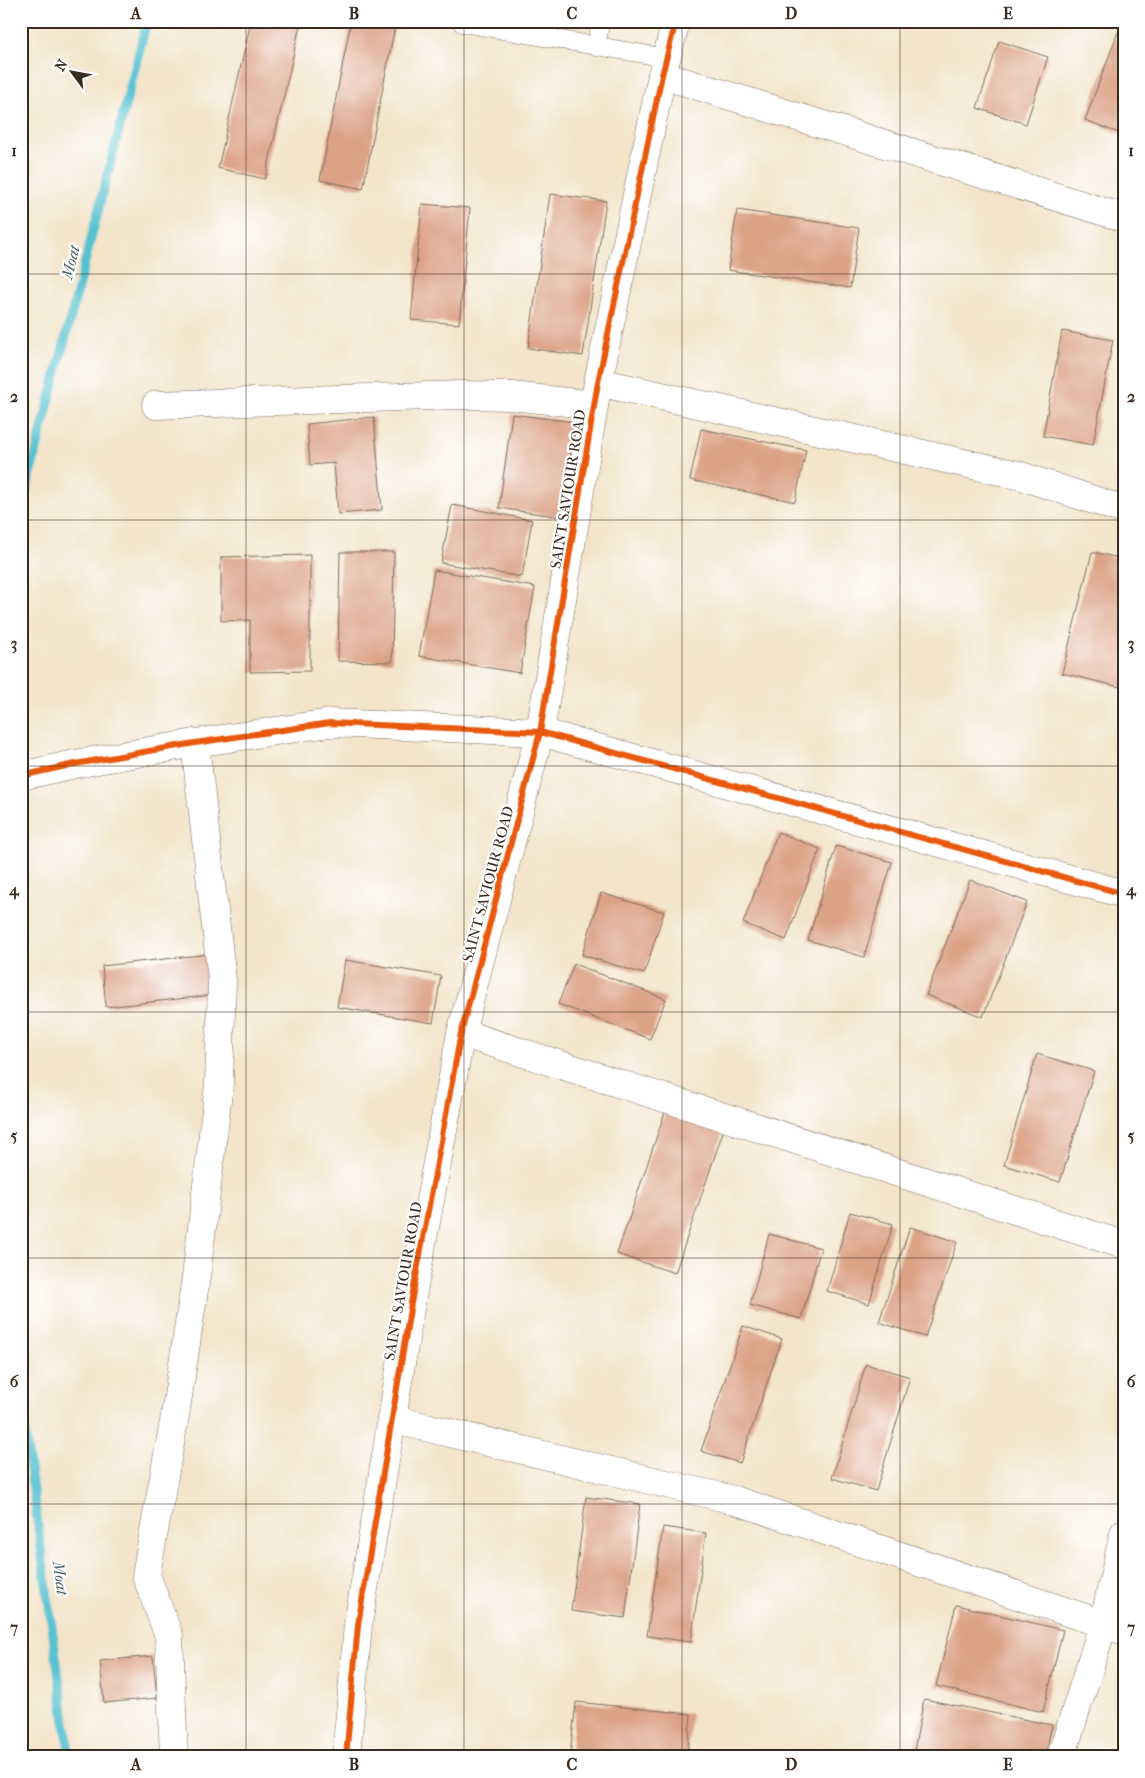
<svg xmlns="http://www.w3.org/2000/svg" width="1145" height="1778" font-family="'IM FELL French Canon',serif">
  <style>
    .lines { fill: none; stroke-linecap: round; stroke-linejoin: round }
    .stream { stroke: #56c1d0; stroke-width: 9 }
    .building { fill: #dca286 }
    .service-casing { stroke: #7b6b5a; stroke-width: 19 }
    .minor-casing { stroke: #7b6b5a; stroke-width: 29 }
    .tertiary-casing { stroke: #7b6b5a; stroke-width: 29 }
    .service { stroke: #fff; stroke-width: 18 }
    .minor { stroke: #fff; stroke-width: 28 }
    .tertiary { stroke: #fff; stroke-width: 28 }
    .cycleway-casing { stroke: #fff; stroke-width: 9 }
    .cycleway { stroke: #e8590c; stroke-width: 6 }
    .grid { fill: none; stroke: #3b2a1e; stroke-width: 1; stroke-opacity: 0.55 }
    .labels { text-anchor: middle; stroke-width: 4.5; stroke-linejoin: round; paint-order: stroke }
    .street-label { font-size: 15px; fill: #3b2a1e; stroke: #fff }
    .water-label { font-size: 16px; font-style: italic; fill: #445f5c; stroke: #fff }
    .neatline { fill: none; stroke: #3b2a1e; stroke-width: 2 }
    .grid-label { font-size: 16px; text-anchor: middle; font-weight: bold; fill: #3b2a1e }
  </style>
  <rect width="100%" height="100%" fill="#fff"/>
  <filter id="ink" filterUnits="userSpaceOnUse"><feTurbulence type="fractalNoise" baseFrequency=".02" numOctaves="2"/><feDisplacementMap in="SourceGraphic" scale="10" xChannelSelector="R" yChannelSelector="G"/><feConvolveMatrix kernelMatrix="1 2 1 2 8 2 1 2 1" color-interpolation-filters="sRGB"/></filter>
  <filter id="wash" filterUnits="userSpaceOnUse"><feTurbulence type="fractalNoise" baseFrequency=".0096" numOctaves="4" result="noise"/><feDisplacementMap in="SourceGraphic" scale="20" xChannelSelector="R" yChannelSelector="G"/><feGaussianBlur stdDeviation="1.12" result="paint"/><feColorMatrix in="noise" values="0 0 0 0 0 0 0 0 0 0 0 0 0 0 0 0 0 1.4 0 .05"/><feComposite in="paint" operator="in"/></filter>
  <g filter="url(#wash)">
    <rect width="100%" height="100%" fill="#f3e4ca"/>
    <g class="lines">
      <g class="stream">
        <path d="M21,511L147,21"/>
        <path d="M21,1403L70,1757"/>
      </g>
    </g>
    <g id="blocks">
      <g class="building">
        <path d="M251,21H301L265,179L218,168Z"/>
        <path d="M351,21H396L363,189L320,180Z"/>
        <path d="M1118,32L1124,34V135L1085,120Z"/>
        <path d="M999,41L1048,57L1026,124L977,108Z"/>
        <path d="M550,194L606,201L583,356L528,348Z"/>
        <path d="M422,204L470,208L459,324L411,320Z"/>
        <path d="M737,210L859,228L850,288L728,270Z"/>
        <path d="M1062,331L1113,340L1093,445L1043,436Z"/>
        <path d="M512,414L575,422L562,517L499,508Z"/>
        <path d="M374,417L382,510L338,514L334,463L310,465L307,424Z"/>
        <path d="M701,429L806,450L795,502L690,480Z"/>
        <path d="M452,505L532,520L522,577L441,563Z"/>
        <path d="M340,552H394L392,662L338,661Z"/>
        <path d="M1092,552L1124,559V688L1062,673Z"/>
        <path d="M310,555V671L250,672V620L221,621V557Z"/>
        <path d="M434,570L535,587L520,673L419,656Z"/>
        <path d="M778,832L820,849L786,940L743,923Z"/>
        <path d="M836,846L892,862L864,957L808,940Z"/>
        <path d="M970,880L1027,902L983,1017L926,995Z"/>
        <path d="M601,893L664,912L644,974L582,955Z"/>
        <path d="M209,954L214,995L106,1007L102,966Z"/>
        <path d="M345,960L441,976L433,1023L337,1007Z"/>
        <path d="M574,964L666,999L650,1039L558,1004Z"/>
        <path d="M1037,1054L1094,1071L1060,1182L1004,1165Z"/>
        <path d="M666,1109L724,1129L675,1273L617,1254Z"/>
        <path d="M850,1212L893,1224L869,1304L827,1291Z"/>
        <path d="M910,1227L957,1242L925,1337L879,1322Z"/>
        <path d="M769,1234L821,1248L801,1319L750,1305Z"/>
        <path d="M743,1326L782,1339L740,1463L701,1451Z"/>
        <path d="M866,1364L910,1377L876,1491L832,1478Z"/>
        <path d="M586,1497L640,1504L625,1618L571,1611Z"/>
        <path d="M663,1527L706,1533L691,1642L647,1636Z"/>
        <path d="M956,1605L1063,1630L1043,1712L936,1686Z"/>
        <path d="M153,1656L157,1698L104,1703L100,1661Z"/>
        <path d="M924,1699L1052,1725L1045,1757L913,1756Z"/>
        <path d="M576,1702L691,1714L687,1757L570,1756Z"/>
        <path d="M697,1752L743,1755V1757H697Z"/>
      </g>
    </g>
  </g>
  <g filter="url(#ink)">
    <use href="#blocks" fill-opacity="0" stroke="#7b6b5a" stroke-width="1"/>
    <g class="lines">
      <defs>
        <g id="service">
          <path d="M462,23L667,58"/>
          <path d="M597,47L600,21"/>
        </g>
        <g id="minor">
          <path d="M662,75L1124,218"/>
          <path d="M598,382L1018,475L1124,510"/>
          <path d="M156,405L460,395L512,396L594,405"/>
          <path d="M21,776L75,764L195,743L330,723L540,732L1124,894"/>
          <path d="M461,1033L1124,1245"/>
          <path d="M391,1419L734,1500L1124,1631"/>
          <path d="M174,1757L169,1636L146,1575L175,1416L196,1277L219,1084L222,980L195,743"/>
          <path d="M1061,1757L1103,1625L1124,1533"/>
        </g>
        <path id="tertiary" d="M346,1757L358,1625L411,1303L461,1033L540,732L598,382L662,75L676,21"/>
      </defs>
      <use href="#service" class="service-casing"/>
      <use href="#minor" class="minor-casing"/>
      <use href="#tertiary" class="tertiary-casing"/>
      <use href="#service" class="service"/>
      <use href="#minor" class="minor"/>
      <use href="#tertiary" class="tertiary"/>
      <defs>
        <g id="cycleway">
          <path d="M21,776L75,764L195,743L330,723L540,732L1124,894"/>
          <path d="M346,1757L358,1625L411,1303L461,1033L540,732L598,382L662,75L676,21"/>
        </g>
      </defs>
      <use href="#cycleway" class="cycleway-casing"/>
      <use href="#cycleway" class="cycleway"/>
    </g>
  </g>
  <path class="grid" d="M246,21V1757M464,21V1757M682,21V1757M900,21V1757M21,274H1124M21,520H1124M21,766H1124M21,1012H1124M21,1258H1124M21,1504H1124"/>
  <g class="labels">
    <g class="street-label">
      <text transform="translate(568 489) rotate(-81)" y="5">SAINT SAVIOUR ROAD</text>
      <text transform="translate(488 884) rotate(-75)" y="5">SAINT SAVIOUR ROAD</text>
      <text transform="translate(403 1281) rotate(-80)" y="5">SAINT SAVIOUR ROAD</text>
    </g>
    <g class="water-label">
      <text transform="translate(70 262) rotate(-76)" y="6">Moat</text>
      <text transform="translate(61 1578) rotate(82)" y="6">Moat</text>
    </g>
  </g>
  <rect width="1145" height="1778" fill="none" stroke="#fff" stroke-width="55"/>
  <g transform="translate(72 72) rotate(302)" stroke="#ffffff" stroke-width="4" paint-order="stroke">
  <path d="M0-4L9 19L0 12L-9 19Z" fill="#3b2a1e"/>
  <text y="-8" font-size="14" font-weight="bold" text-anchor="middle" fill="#3b2a1e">N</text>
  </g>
  <rect x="28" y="28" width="1090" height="1722" class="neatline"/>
  <g class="grid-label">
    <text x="136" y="19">A</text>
    <text x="354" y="19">B</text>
    <text x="572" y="19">C</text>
    <text x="791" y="19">D</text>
    <text x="1008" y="19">E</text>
    <text x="14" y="156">1</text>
    <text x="1131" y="156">1</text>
    <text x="14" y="402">2</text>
    <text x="1131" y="402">2</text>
    <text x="14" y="649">3</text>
    <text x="1131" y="649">3</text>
    <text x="14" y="895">4</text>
    <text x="1131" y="895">4</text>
    <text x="14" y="1141">5</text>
    <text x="1131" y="1141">5</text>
    <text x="14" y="1387">6</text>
    <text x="1131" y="1387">6</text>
    <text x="14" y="1633">7</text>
    <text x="1131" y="1633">7</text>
    <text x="136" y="1770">A</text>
    <text x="354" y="1770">B</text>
    <text x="572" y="1770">C</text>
    <text x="791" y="1770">D</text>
    <text x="1008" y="1770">E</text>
  </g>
</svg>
